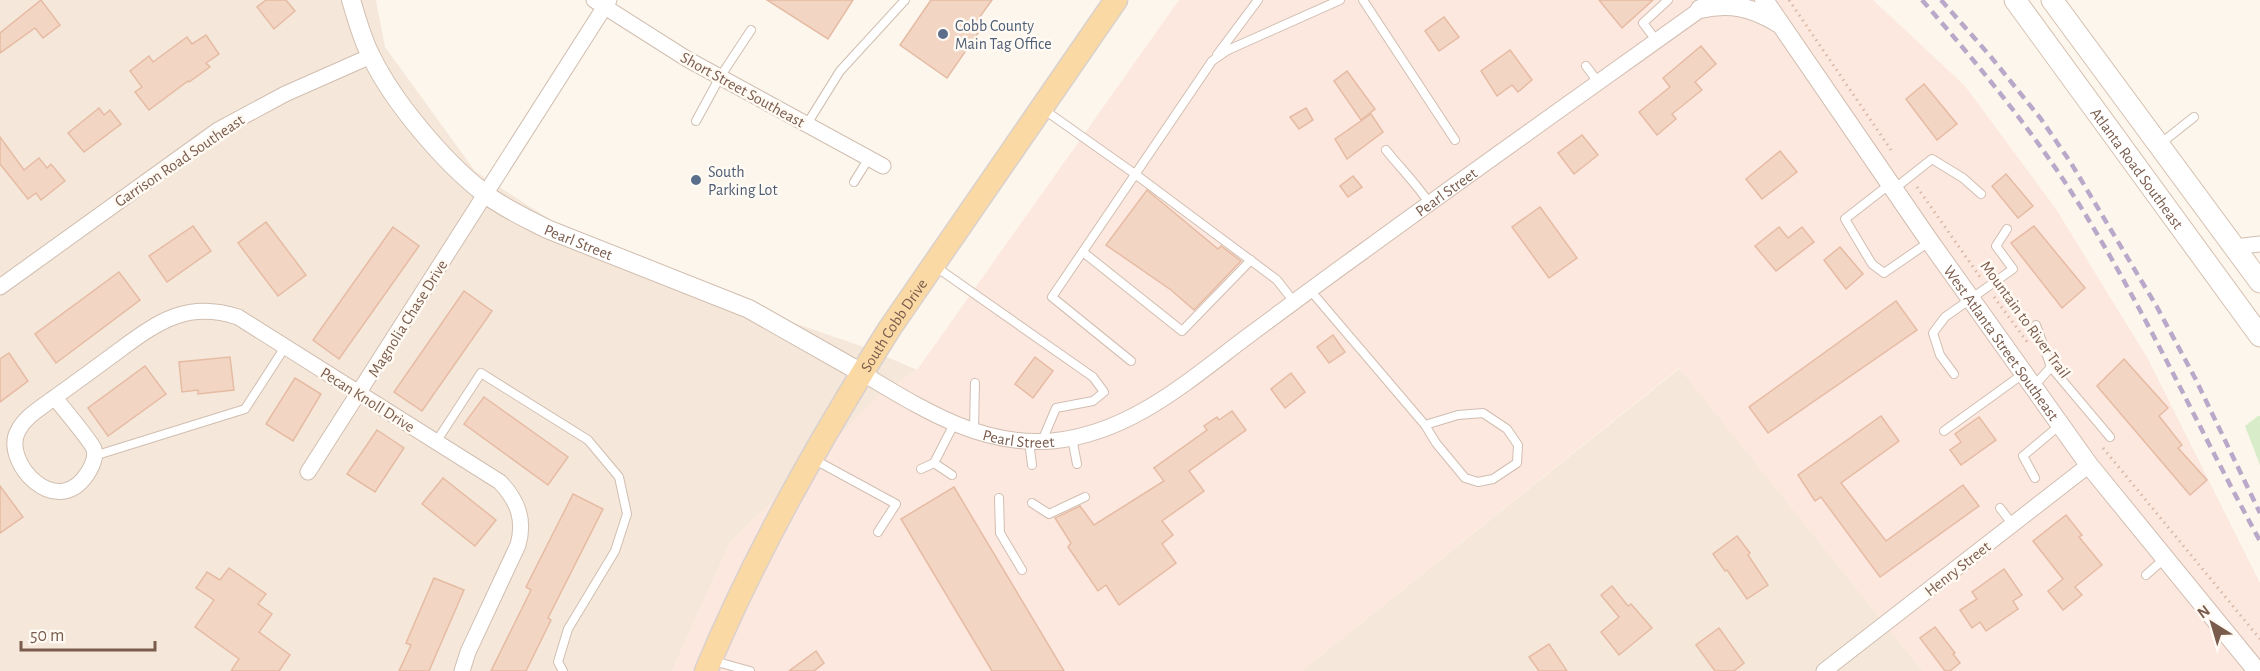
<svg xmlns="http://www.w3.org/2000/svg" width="2260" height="671" font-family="'Alegreya Sans',sans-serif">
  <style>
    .residential { fill: #f5e8da }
    .commercial { fill: #fde8e0 }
    .green { fill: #d8ecc9 }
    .building { fill: #f3d5c3; stroke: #e6bba3; stroke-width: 1.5 }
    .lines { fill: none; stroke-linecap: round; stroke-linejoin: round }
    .service-casing { stroke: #d1beb0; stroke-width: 10 }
    .minor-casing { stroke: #d1beb0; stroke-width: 17 }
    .tertiary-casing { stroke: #d1beb0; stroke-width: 20 }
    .secondary-casing { stroke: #d6c0b0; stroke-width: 23 }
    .primary-casing { stroke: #dad1cd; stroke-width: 25 }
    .path { stroke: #d9b8a5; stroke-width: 3; stroke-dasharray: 1.5 4.5; stroke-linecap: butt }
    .service { stroke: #fff; stroke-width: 8 }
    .minor { stroke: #fff; stroke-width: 15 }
    .tertiary { stroke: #fff; stroke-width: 18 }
    .secondary { stroke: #fff; stroke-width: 21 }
    .primary { stroke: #fbd9a5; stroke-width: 22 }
    .rail { stroke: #b9a8c9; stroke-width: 4.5; stroke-dasharray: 9 6; stroke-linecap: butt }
    .service-dot { fill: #5c6f8a; stroke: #fffaf3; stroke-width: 2 }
    .labels { text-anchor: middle; stroke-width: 5; stroke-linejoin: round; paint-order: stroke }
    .service-label { font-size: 16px; fill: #4e5e75; stroke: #fffaf3; text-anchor: start }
    .street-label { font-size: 16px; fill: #7a5c4d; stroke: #fffaf3 }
  </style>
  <rect width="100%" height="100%" fill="#fdf6ec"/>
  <g class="residential">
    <path d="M0,0H376L385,47L475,171L569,232L742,305L864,347L917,370L882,394L730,543L672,671H0Z"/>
    <path d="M1680,368L1923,671H1301Z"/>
  </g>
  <path class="commercial" d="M1179,0H1873L1965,86L2056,209L2148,359L2260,583V671H1923L1679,368L1301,671H672L730,543L882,393L917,370Z"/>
  <path class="green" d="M2258,416H2260V465L2245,426Z"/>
  <g class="building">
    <path d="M41,0L60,25L43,38L35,28L0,53V33Z"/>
    <path d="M266,0H286L295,11L274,29L257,7Z"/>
    <path d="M767,0H853L828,39Z"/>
    <path d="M931,0H992L979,18L985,23L947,78L900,45Z"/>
    <path d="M1599,0H1653L1622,28Z"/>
    <path d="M1444,17L1459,37L1439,51L1425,31Z"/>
    <path d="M206,35L219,54L206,63L210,67L189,82L188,81L149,110L135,92L142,87L130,71L149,56L153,62L187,37L192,44Z"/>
    <path d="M1701,46L1716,64L1695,82L1702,90L1672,114L1676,119L1657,135L1639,112L1670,87L1663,78Z"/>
    <path d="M1510,50L1532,80L1518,92L1512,85L1497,96L1481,71Z"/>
    <path d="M1347,71L1375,109L1361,120L1334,81Z"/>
    <path d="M1924,84L1957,124L1937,140L1906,99Z"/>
    <path d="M99,108L104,115L110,110L121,124L84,152L68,133Z"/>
    <path d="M1306,108L1313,120L1299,129L1290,117Z"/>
    <path d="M1371,114L1383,132L1347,159L1335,139Z"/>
    <path d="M1582,135L1598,155L1574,174L1558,153Z"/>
    <path d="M0,137L24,170L39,158L47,168L51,164L65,181L41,200L36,193L28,199L0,164Z"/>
    <path d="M1780,151L1797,172L1762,199L1746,179Z"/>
    <path d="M2006,174L2033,206L2018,218L1992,186Z"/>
    <path d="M1353,176L1362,187L1348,197L1340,186Z"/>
    <path d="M1147,190L1218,249L1221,246L1241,261L1194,310L1171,290L1106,245Z"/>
    <path d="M1540,207L1577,258L1549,278L1512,227Z"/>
    <path d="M266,222L306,275L278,296L238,243Z"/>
    <path d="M193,226L211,251L167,282L149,256Z"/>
    <path d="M2034,226L2085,288L2062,308L2011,243Z"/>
    <path d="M393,227L419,246L339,359L313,340Z"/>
    <path d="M1779,227L1788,238L1802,227L1814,242L1776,271L1755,246Z"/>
    <path d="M1840,247L1863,274L1846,289L1824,260Z"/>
    <path d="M119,272L140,300L56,363L35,334Z"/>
    <path d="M464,291L492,311L422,411L394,392Z"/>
    <path d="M1896,301L1917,330L1768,433L1749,407Z"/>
    <path d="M1333,335L1345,352L1329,363L1317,347Z"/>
    <path d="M9,353L28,381L0,402V359Z"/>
    <path d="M230,357L234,390L198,394V390L182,392L179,362Z"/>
    <path d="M1035,357L1053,371L1033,398L1015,384Z"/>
    <path d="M2124,359L2168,408L2159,416L2182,445L2178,448L2207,480L2190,495L2097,386Z"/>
    <path d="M145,366L166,394L108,436L88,408Z"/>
    <path d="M1291,373L1305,392L1285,408L1271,389Z"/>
    <path d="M295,378L321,394L293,441L266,424Z"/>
    <path d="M484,397L568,457L548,485L464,424Z"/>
    <path d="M1232,411L1246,430L1189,471L1204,491L1162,521L1173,535L1162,544L1176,563L1119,605L1106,585L1098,591L1068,547L1071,543L1055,518L1080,506L1094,525L1164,481L1154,468L1207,430L1204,426L1217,417L1219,420Z"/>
    <path d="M1881,416L1899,441L1841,483L1886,541L1963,485L1979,506L1880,577L1821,497L1815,501L1798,475Z"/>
    <path d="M1979,417L1996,440L1961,465L1950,450L1961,442L1955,434Z"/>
    <path d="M377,430L404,448L375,492L347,474Z"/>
    <path d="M443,478L496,520L475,546L422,504Z"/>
    <path d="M0,486L23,517L0,533Z"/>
    <path d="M954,487L1064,671H992L901,519Z"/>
    <path d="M573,494L603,509L548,618L551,620L526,671H491L531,590L526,587Z"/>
    <path d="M2066,515L2082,535L2079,537L2102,565L2075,587L2082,595L2063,610L2048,591L2063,579L2033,541Z"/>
    <path d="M1737,536L1750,553L1748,555L1768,585L1747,599L1727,570L1725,571L1713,554Z"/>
    <path d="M229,568L266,594L258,604L272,614L259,632L290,655L279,671H231L239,659L195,627L214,600L196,588L207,572L220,580Z"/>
    <path d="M2004,569L2022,595L2013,601L2018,609L1986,631L1980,622L1972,628L1960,610L1977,599L1972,592Z"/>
    <path d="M434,578L464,590L429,671H399L411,645L406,643Z"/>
    <path d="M1612,586L1628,606L1631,604L1652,628L1619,655L1601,632L1619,617L1601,595Z"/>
    <path d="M1935,627L1955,653L1953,654L1960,663L1950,671H1945L1920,638Z"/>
    <path d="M1719,628L1744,663L1734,671H1715L1696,645Z"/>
    <path d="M1549,644L1567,671H1539L1529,657Z"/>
    <path d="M816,651L824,663L814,671H789Z"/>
  </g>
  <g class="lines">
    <defs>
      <g id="service">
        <path d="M1363,0L1455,140"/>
        <path d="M1656,40L1643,23L1668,0"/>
        <path d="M1217,55L1258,0"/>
        <path d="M1586,66L1598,82"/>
        <path d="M1043,109L1135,174L1277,280L1294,302"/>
        <path d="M696,121L720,77L751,30"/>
        <path d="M807,124L840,71L905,0"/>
        <path d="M2160,144L2194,117"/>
        <path d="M1386,150C1401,169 1416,183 1429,203"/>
        <path d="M854,182L869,158"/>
        <path d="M1890,184L1845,219L1872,264L1884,273L1929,242"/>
        <path d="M1894,189L1932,159L1963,178L1981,194"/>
        <path d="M1083,252L1182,331L1251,260"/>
        <path d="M936,267L1093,377L1104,392L1093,401L1056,408L1042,441"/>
        <path d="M1310,290L1425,425L1436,443L1465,478L1478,482L1493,479L1517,463L1518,445L1507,429L1483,413L1458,415L1425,425"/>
        <path d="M2036,325L2051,367L2110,437"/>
        <path d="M1131,361L1052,297L1212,61L1228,50L1340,0"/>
        <path d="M1954,374L1940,355L1933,333L1945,317L2013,269L1996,246L2007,229"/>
        <path d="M2034,386L2051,367"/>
        <path d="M974,430L975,383"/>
        <path d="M1944,431L2023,374"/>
        <path d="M1072,438L1077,464"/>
        <path d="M1029,441L1032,465"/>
        <path d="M436,442L481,373L588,440L619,477L627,514L615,551L568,629L558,662L563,671"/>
        <path d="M94,456L245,409L285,347"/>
        <path d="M815,460L896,504L878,532"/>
        <path d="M934,463L952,475"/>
        <path d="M921,469L934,463L954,424"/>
        <path d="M2035,478L2023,456L2060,425"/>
        <path d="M999,498L1000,533L1022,570"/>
        <path d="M1032,503L1049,514L1085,497"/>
        <path d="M2000,508L2013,525"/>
        <path d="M2146,575L2164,559"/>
        <path d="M714,661L750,671"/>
      </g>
      <g id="minor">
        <path d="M594,0L687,59L883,166"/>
        <path d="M2235,247L2260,244"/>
        <path d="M0,287L218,130L285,94L371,56"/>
        <path id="s1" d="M862,373C921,408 980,447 1052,441C1128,434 1186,383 1244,339C1283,310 1322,281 1361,253C1476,169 1592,87 1708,4"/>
        <path d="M55,398C63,408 90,440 94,449C96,456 93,464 89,471C58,524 1,461 18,431C25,417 39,409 51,400C75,383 98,366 121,349C160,320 189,301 238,317L500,482C518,501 525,520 518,545L468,652L462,671"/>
        <path d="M308,472L609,0"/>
        <path d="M1824,671L2089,465"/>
      </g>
      <g id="tertiary">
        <path id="s2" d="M351,0C357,19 362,39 371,56C393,102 444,162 484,193C503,208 526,218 547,229L749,309L862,373"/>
        <path id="s3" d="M1764,0L1928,239L2089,465L2257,671"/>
        <path d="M1700,9C1729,2 1752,7 1778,23"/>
      </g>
      <g id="secondary">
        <path id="s4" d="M2015,0L2260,336"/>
        <path d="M2052,0L2260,282"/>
      </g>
      <g id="primary">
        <path id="s5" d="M706,671C756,551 821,438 890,328L1116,0"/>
      </g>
    </defs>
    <use href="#service" class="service-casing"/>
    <use href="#minor" class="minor-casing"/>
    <use href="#tertiary" class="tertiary-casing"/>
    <use href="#secondary" class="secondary-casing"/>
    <use href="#primary" class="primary-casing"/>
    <g class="path">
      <path d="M1789,0L1891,150"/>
      <path d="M1917,187L1980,277"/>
      <path d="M1994,297L2028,343"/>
      <path d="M2103,448L2260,639"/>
    </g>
    <use href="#service" class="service"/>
    <use href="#minor" class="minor"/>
    <use href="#tertiary" class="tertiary"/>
    <use href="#secondary" class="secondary"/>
    <use href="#primary" class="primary"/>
    <g class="rail">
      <path d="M1922,0C1975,61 2026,122 2070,190C2142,302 2196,424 2260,541"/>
      <path d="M1941,0L1991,57L2041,119L2071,163L2157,307L2195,378L2260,513"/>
    </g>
  </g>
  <g class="service-dot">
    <circle cx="943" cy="34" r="6"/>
    <circle cx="696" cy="180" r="6"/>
  </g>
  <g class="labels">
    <g class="service-label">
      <text x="955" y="31">Cobb County<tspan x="955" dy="18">Main Tag Office</tspan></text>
      <text x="708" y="177">South<tspan x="708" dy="18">Parking Lot</tspan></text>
    </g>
    <g class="street-label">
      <text transform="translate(743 89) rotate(29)" y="6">Short Street Southeast</text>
      <text transform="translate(179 160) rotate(-34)" y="6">Garrison Road Southeast</text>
      <text dy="6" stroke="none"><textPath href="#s4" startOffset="208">Atlanta Road Southeast</textPath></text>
      <text dy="6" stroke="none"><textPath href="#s1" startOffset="676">Pearl Street</textPath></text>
      <text dy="6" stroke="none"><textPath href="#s2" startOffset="345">Pearl Street</textPath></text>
      <text transform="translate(407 318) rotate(-58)" y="6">Magnolia Chase Drive</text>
      <text transform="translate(2026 319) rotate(54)" y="6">Mountain to River Trail</text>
      <text dy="6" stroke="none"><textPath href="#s5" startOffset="394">South Cobb Drive</textPath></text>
      <text dy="6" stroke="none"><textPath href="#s3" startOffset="417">West Atlanta Street Southeast</textPath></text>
      <text transform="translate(368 399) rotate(32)" y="6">Pecan Knoll Drive</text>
      <text dy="6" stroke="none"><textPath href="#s1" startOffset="172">Pearl Street</textPath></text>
      <text transform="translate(1957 568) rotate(-38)" y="6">Henry Street</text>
    </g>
  </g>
  <g transform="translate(2212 623) rotate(323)" stroke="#fffaf3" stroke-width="4.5" paint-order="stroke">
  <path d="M0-4.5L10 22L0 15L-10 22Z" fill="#7a5c4d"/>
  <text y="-9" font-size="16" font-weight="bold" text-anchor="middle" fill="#7a5c4d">N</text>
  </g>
  <path d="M21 641v9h134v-9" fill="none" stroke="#7a5c4d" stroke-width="3"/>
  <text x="30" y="641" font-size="18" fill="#7a5c4d" stroke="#fffaf3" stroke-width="4.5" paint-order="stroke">50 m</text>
</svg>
